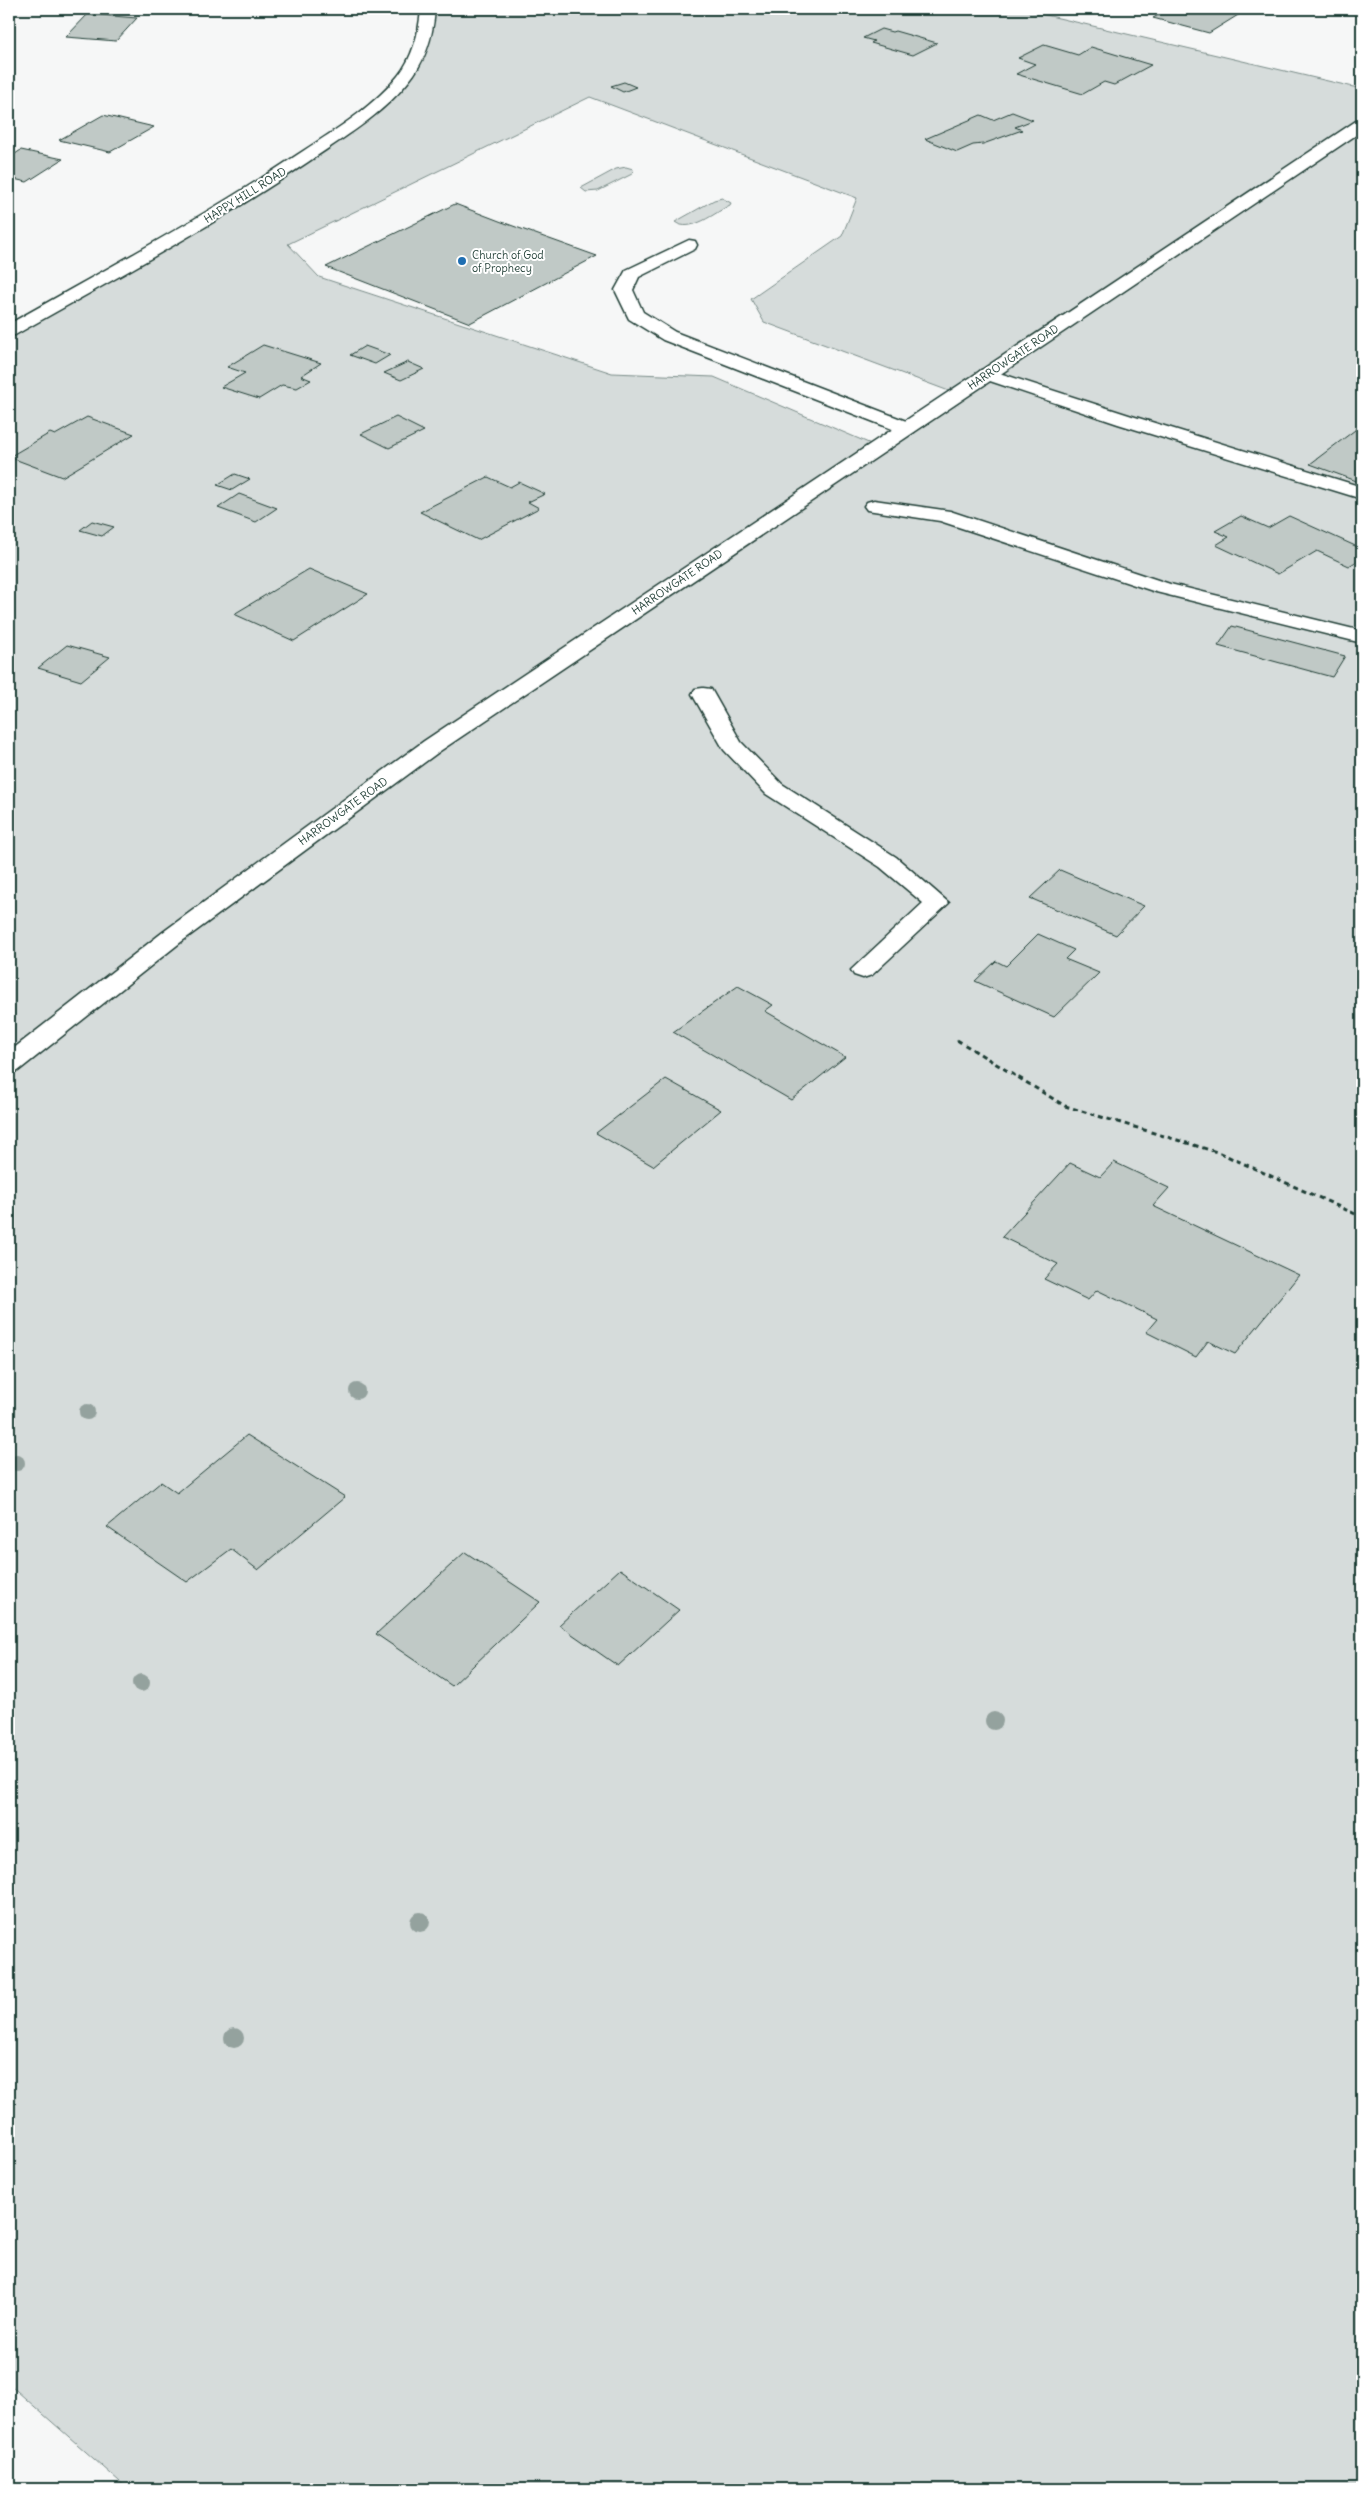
<svg xmlns="http://www.w3.org/2000/svg" width="1371" height="2498" font-family="Delius,sans-serif">
  <style>
    .green { fill: #d6dcdb; stroke: #7a8c88; fill-rule: evenodd }
    .building { fill: #c0c9c6; stroke: #1f3d34 }
    .lines { fill: none; stroke-linecap: round; stroke-linejoin: round }
    .lane-casing { stroke: #1f3d34; stroke-width: 3 }
    .street-casing { stroke: #1f3d34; stroke-width: 3 }
    .secondary-casing { stroke: #1f3d34; stroke-width: 3 }
    .path { stroke: #1f3d34; stroke-width: 3; stroke-dasharray: 5 4; stroke-linecap: butt }
    .lane { fill: #fff; fill-rule: evenodd }
    .street { fill: #fff; fill-rule: evenodd }
    .secondary { fill: #fff; fill-rule: evenodd }
    .tree { fill: #94a29e }
    .poi-dot { fill: #1f6fb2; stroke: #fff; stroke-width: 2 }
    .labels { text-anchor: middle; stroke-width: 4; stroke-linejoin: round; paint-order: stroke }
    .far-street-label { font-size: 11px; fill: #1f3d34; stroke: #fff }
    .far-poi-label { font-size: 11px; fill: #1f3d34; stroke: #fff; text-anchor: start }
  </style>
  <rect width="100%" height="100%" fill="#f6f7f7"/>
  <filter id="ink" filterUnits="userSpaceOnUse"><feTurbulence type="fractalNoise" baseFrequency=".02" numOctaves="2"/><feDisplacementMap in="SourceGraphic" scale="10" xChannelSelector="R" yChannelSelector="G"/><feConvolveMatrix kernelMatrix="1 2 1 2 8 2 1 2 1" color-interpolation-filters="sRGB"/></filter>
  <g filter="url(#ink)">
    <g class="green">
      <path d="M428,9H1020L1362,89V2489H128L9,2384V331L204,220L292,166L397,86L427,32ZM590,97L857,198L842,236L751,299L764,322L957,394L878,447L714,377L612,373L319,277L288,244Z"/>
      <path d="M626,167L633,169L632,174L598,191L586,192L581,188L616,169Z"/>
      <path d="M722,198L731,203L730,205C716,212 690,234 675,222L714,200Z"/>
    </g>
    <g class="building">
      <path d="M1169,9H1243L1238,12H1243L1209,33L1153,18Z"/>
      <path d="M88,14L137,18L116,41L66,37Z"/>
      <path d="M881,29L892,32L895,31L937,43L913,55L871,43L874,41L863,38Z"/>
      <path d="M1044,45L1078,55L1091,47L1151,65L1114,85L1104,82L1083,94L1016,74L1035,64L1018,58Z"/>
      <path d="M624,82L636,87L623,92L611,86Z"/>
      <path d="M1012,112L1033,120L1015,127L1022,130L983,144L973,145L957,152L925,139L981,115L993,120Z"/>
      <path d="M103,115L154,127L110,152L59,140Z"/>
      <path d="M21,150L63,159L27,182L9,178V158Z"/>
      <path d="M455,204L502,222L597,256L470,323L326,267Z"/>
      <path d="M263,345L321,363L301,376L311,380L297,388L282,385L259,399L221,387L245,373L227,367Z"/>
      <path d="M365,346L390,355L375,364L350,355Z"/>
      <path d="M408,362L424,369L401,380L384,373Z"/>
      <path d="M87,417L134,434L62,477L9,457L50,433L55,435Z"/>
      <path d="M396,417L424,431L389,448L361,434Z"/>
      <path d="M1359,427L1362,429V483L1310,464Z"/>
      <path d="M235,474L250,479L232,490L217,485Z"/>
      <path d="M488,477L510,487L519,482L545,494L528,502L539,508L478,540L420,512Z"/>
      <path d="M239,494L277,508L256,522L218,508Z"/>
      <path d="M1241,516L1268,528L1289,516L1362,549V558L1349,566L1317,551L1278,574L1216,545L1229,537L1215,531Z"/>
      <path d="M92,521L114,527L102,536L80,530Z"/>
      <path d="M309,569L368,594L294,641L234,614Z"/>
      <path d="M1232,626L1345,656L1332,677L1218,646Z"/>
      <path d="M67,645L110,657L81,681L38,668Z"/>
      <path d="M1060,870L1144,906L1116,935L1030,898Z"/>
      <path d="M1038,934L1074,950L1065,959L1099,973L1054,1017L975,981L996,961L1006,966Z"/>
      <path d="M738,986L773,1005L765,1011L845,1057L791,1100L673,1032Z"/>
      <path d="M666,1079L721,1110L653,1166L596,1133Z"/>
      <path d="M1114,1162L1169,1188L1153,1206L1299,1275L1235,1354L1208,1341L1196,1357L1146,1332L1157,1319L1097,1290L1088,1300L1044,1279L1058,1264L1002,1237L1070,1163L1100,1177Z"/>
      <path d="M247,1435L345,1497L258,1570L231,1549L187,1582L107,1527L161,1482L177,1493Z"/>
      <path d="M465,1552L540,1602L452,1686L376,1634Z"/>
      <path d="M620,1569L679,1610L618,1666L559,1625Z"/>
    </g>
    <g class="lines">
      <defs>
        <g id="lane">
          <path d="M987,369L1132,416L1362,487V499L1118,424L981,378L978,374L981,370Z"/>
          <path d="M874,500L950,511L1170,584L1362,631V643L1156,592L940,521L867,510L864,506L867,502Z"/>
          <path d="M703,688L711,689L741,742L782,784L896,857L949,903L872,975L863,978L854,975L851,970L923,903L880,867L766,794L724,750L692,694L695,689Z"/>
        </g>
        <path id="street" d="M689,240L695,241L697,245L695,249L639,277L633,290L643,312L675,332L914,424L916,428L914,432H900L663,340L629,319L615,290L626,270Z"/>
        <g id="secondary">
          <path d="M421,9H435C433,36 426,61 408,82C382,115 343,138 308,162C214,225 114,279 15,335L9,336V324C106,269 204,217 297,155C332,132 371,109 398,76C413,57 419,33 421,9Z"/>
          <path d="M1362,119V131L440,751L181,942L18,1071L9,1073V1052L163,932L424,741L1356,121Z"/>
        </g>
      </defs>
      <use href="#lane" class="lane-casing"/>
      <use href="#street" class="street-casing"/>
      <use href="#secondary" class="secondary-casing"/>
      <path class="path" d="M957,1040L1065,1106L1220,1153L1362,1217"/>
      <use href="#lane" class="lane"/>
      <use href="#street" class="street"/>
      <use href="#secondary" class="secondary"/>
    </g>
    <g class="tree">
      <circle cx="357" cy="1391" r="8"/>
      <circle cx="87" cy="1412" r="8"/>
      <circle cx="17" cy="1463" r="8"/>
      <circle cx="141" cy="1683" r="9"/>
      <circle cx="994" cy="1721" r="9"/>
      <circle cx="420" cy="1922" r="10"/>
      <circle cx="234" cy="2038" r="10"/>
    </g>
  </g>
  <circle class="poi-dot" cx="462" cy="261" r="5"/>
  <g class="labels">
    <g class="far-street-label">
      <text transform="translate(245 195) rotate(-32)" y="4">HAPPY HILL ROAD</text>
      <text transform="translate(1013 357) rotate(-34)" y="4">HARROWGATE ROAD</text>
      <text transform="translate(677 582) rotate(-34)" y="4">HARROWGATE ROAD</text>
      <text transform="translate(343 811) rotate(-36)" y="4">HARROWGATE ROAD</text>
    </g>
    <g class="far-poi-label">
      <text x="472" y="259">Church of God<tspan x="472" dy="13">of Prophecy</tspan></text>
    </g>
  </g>
  <rect width="1371" height="2498" fill="none" stroke="#fff" stroke-width="30"/>
  <rect x="15" y="15" width="1341" height="2468" fill="none" stroke="#1f3d34" stroke-width="2" filter="url(#ink)"/>
</svg>
